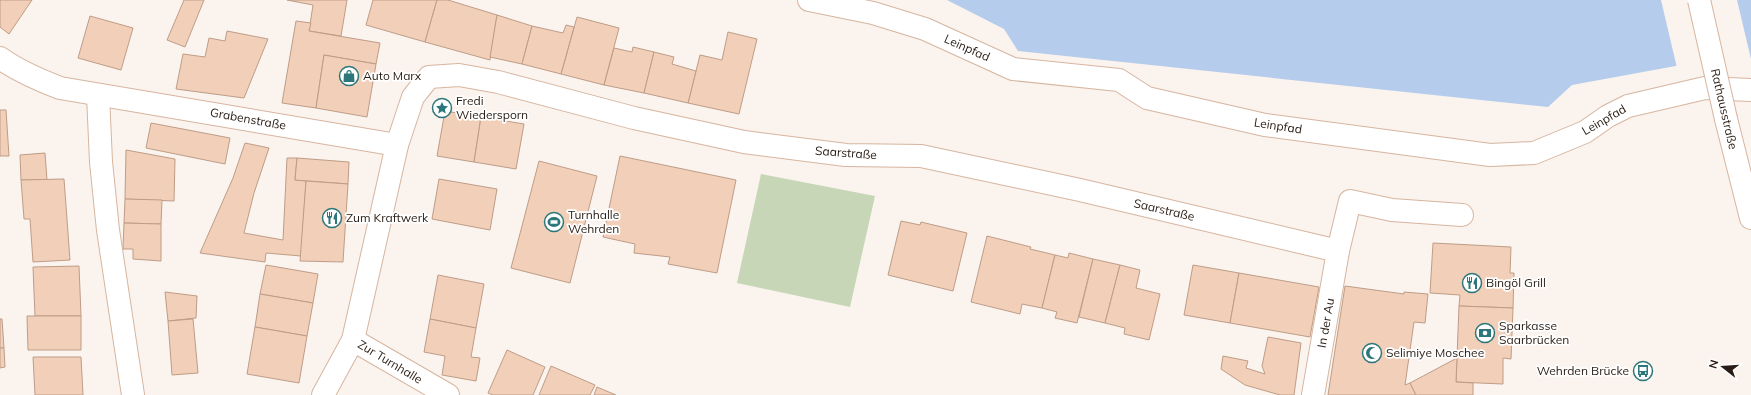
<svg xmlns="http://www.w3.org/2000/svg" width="1751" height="395" font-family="Mulish,sans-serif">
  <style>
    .green { fill: #c7d6b6 }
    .water { fill: #b6ccec }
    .pier { fill: #faf3ee }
    .building { fill: #f2cfb8; stroke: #be9d87 }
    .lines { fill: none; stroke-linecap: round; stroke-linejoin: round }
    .minor-casing { stroke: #d7b59f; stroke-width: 24 }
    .major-casing { stroke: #d7b59f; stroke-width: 24 }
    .minor { stroke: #fff; stroke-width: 22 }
    .major { stroke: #fff; stroke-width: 22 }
    .major-bridge-casing { stroke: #d7b59f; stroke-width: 24; stroke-linecap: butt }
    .major-bridge { stroke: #fff; stroke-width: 22 }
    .labels { text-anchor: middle; stroke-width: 3.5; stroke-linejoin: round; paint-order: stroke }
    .street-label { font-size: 12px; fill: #281c14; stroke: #fff }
    .poi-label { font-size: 12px; fill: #281c14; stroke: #fff; text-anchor: start }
  </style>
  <rect width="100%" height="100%" fill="#faf3ee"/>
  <path class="green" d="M761,174L875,196L850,307L737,283Z"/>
  <path class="water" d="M947,0H1751V65H1681L1572,85L1548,107L1018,51L1004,29Z"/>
  <path class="pier" d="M1661,0H1737L1751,59V67L1677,68Z"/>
  <g class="building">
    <path d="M0,0H32L9,34L0,27Z"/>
    <path d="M184,0H204L185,47L167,40Z"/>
    <path d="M287,0H347L341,36L309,31L313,5Z"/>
    <path d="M373,0H437L425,42L366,25Z"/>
    <path d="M437,0H448L497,15L490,60L425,42Z"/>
    <path d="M497,15L532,26L522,64L490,57Z"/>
    <path d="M90,16L133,28L121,70L78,58Z"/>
    <path d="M577,17L619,28L604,85L561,74Z"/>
    <path d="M296,21L311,23L309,31L380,43L376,64L324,55L316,108L282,103Z"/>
    <path d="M566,25L574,27L561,74L522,64L532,26L563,33Z"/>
    <path d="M227,31L268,39L244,98L176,89L183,54L205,57L209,38L225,41Z"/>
    <path d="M728,32L757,39L739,114L688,103L700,55L722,60Z"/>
    <path d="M633,47L654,52L644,93L604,85L614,48L632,52Z"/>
    <path d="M654,52L674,57L672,64L696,71L688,103L644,93Z"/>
    <path d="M324,55L376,64L367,117L316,108Z"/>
    <path d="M0,110H6L9,156H0Z"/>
    <path d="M445,111L481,117L474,162L437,156Z"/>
    <path d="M481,117L524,124L516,169L474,162Z"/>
    <path d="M151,123L230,138L225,164L146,148Z"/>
    <path d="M245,143L269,148L254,193L244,233L283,240L287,158H297L295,180L306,181L301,256L266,253L265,262L200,253L233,178Z"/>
    <path d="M126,150L175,159L174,201L125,199Z"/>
    <path d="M45,153L47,180H21L20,155Z"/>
    <path d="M620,156L736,180L717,273L668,264L670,257L634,253L635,244L603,237Z"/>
    <path d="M297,158L349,162L348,184L295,180Z"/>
    <path d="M539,161L597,176L570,283L511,268Z"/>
    <path d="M64,179L70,260L33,262L30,219H24L21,180Z"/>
    <path d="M439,179L497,189L490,230L432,219Z"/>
    <path d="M306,181L348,184L343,262L300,261Z"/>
    <path d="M125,199L162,200L161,224L124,223Z"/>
    <path d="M901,221L920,225L921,222L967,233L953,291L888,275Z"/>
    <path d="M124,223L161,224V261L133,259V249H123Z"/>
    <path d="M987,236L1031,247L1030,249L1055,255L1042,308L1022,304L1020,314L971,302Z"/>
    <path d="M1433,243L1511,247L1510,273H1514L1513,308L1459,306L1460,295L1430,293Z"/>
    <path d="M1069,253L1093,259L1077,323L1055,318L1057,312L1042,308L1055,255L1068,258Z"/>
    <path d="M1093,259L1120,265L1105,323L1079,317Z"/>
    <path d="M266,265L318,274L313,303L260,294Z"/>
    <path d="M1120,265L1140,270L1136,288L1160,294L1149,340L1124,334L1125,328L1105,323Z"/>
    <path d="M1193,265L1239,273L1230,323L1184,315Z"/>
    <path d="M79,266L81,316H35L33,267Z"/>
    <path d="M1239,273L1319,287L1310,337L1230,323Z"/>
    <path d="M438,275L484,284L476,328L430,319Z"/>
    <path d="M1345,286L1404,294V292L1428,294L1425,323L1414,322L1405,385L1410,383L1416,395H1328Z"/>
    <path d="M165,292L197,296L196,318L168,321Z"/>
    <path d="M260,294L313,303L307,336L255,327Z"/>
    <path d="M1459,306L1513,308L1511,359L1503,358V384L1456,382Z"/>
    <path d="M27,316H81V350H28Z"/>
    <path d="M0,319H2L4,348H0Z"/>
    <path d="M193,319L198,373L172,375L168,321Z"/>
    <path d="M430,319L476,328L471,357L480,358L476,381L442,375L445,356L424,352Z"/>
    <path d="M255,327L307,336L299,383L247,374Z"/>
    <path d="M1268,337L1301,343L1294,395H1280L1245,385L1221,369L1223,356L1248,361L1246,368L1265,374L1262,366Z"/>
    <path d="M0,348H4L5,367L0,368Z"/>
    <path d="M507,350L545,367L533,395H493L488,393Z"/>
    <path d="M33,357H81L83,395H35Z"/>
    <path d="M1457,358L1456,382L1473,383V395H1416L1410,383Z"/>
    <path d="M551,366L595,385L590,395H539Z"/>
    <path d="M597,387L616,395H594Z"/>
  </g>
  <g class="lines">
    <defs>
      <g id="minor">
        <path d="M809,0L873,13L925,29L1013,69L1119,80L1147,98L1265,125L1490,155L1534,153L1585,132L1608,116L1628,106L1705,88L1751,90"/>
        <path d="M0,58C18,71 39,80 60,88L397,145"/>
        <path d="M98,95L101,162L108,230L133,395"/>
        <path d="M353,340L448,395"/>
        <path d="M323,395L353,340L397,145L413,97L429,77L459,75L498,82L634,118L744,142L846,155L921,156L1080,190L1338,251"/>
        <path d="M1313,395L1338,251L1350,201L1392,210L1462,215"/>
      </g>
      <path id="major" d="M1726,119L1751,218"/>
    </defs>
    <use href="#minor" class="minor-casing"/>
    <use href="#major" class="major-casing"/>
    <use href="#minor" class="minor"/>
    <use href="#major" class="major"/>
    <defs>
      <path id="major-bridge" d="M1699,0L1726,119"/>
    </defs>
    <use href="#major-bridge" class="major-bridge-casing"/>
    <use href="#major-bridge" class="major-bridge"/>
  </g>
  <defs>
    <symbol id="shop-ring" viewBox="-11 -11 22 22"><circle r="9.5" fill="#fff" stroke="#2d777a" stroke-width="1.5"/><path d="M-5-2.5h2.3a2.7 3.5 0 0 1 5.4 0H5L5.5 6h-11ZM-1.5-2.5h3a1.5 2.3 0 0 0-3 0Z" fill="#2d777a"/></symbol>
    <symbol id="sight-ring" viewBox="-11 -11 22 22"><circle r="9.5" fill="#fff" stroke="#2d777a" stroke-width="1.5"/><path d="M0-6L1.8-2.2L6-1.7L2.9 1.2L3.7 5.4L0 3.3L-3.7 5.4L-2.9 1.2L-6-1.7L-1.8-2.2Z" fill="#2d777a"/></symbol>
    <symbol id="restaurant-ring" viewBox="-11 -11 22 22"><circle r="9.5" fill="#fff" stroke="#2d777a" stroke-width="1.5"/><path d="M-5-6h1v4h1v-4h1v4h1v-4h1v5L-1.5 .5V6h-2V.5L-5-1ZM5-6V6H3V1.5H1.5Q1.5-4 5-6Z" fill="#2d777a"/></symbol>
    <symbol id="stadium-ring" viewBox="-11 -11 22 22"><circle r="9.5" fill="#fff" stroke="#2d777a" stroke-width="1.5"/><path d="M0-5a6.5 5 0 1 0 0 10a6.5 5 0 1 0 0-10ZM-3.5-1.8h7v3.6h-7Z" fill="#2d777a"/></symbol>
    <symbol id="bank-ring" viewBox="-11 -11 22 22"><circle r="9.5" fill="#fff" stroke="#2d777a" stroke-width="1.5"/><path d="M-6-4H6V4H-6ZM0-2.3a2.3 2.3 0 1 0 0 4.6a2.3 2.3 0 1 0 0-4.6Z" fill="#2d777a"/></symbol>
    <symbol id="mosque-ring" viewBox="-11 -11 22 22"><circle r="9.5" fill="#fff" stroke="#2d777a" stroke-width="1.5"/><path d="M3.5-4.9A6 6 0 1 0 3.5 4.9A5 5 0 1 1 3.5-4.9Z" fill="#2d777a"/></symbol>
    <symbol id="bus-ring" viewBox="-11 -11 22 22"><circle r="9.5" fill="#fff" stroke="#2d777a" stroke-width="1.5"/><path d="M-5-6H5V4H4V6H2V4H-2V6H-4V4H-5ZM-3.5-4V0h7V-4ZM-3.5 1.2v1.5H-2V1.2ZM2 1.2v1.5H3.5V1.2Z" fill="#2d777a"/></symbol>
  </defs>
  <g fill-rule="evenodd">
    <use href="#shop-ring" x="338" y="65" width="22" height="22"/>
    <use href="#sight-ring" x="431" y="97" width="22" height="22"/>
    <use href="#restaurant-ring" x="321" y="207" width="22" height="22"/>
    <use href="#stadium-ring" x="543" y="211" width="22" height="22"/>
    <use href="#restaurant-ring" x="1461" y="272" width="22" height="22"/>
    <use href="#bank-ring" x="1474" y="322" width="22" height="22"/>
    <use href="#mosque-ring" x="1361" y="342" width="22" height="22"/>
    <use href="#bus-ring" x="1632" y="360" width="22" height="22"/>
  </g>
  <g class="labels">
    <g class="street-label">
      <text transform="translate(967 48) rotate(24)" y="4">Leinpfad</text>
      <text transform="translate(1724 109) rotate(77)" y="4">Rathausstraße</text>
      <text transform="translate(248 119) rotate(10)" y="4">Grabenstraße</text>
      <text transform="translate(1604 120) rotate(-30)" y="4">Leinpfad</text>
      <text transform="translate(1278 126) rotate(9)" y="4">Leinpfad</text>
      <text transform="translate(846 153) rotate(4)" y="4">Saarstraße</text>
      <text transform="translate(1164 210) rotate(13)" y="4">Saarstraße</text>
      <text transform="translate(1326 323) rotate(-80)" y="4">In der Au</text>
      <text transform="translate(390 362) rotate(31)" y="4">Zur Turnhalle</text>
    </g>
    <g class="poi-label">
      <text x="363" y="80">Auto Marx</text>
      <text x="456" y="105">Fredi<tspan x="456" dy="14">Wiedersporn</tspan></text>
      <text x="568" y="219">Turnhalle<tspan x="568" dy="14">Wehrden</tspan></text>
      <text x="346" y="222">Zum Kraftwerk</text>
      <text x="1486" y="287">Bingöl Grill</text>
      <text x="1499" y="330">Sparkasse<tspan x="1499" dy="14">Saarbrücken</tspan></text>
      <text x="1386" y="357">Selimiye Moschee</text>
      <text x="1629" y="375" text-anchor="end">Wehrden Brücke</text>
    </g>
  </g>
  <g transform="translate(1723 367) rotate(287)" stroke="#ffffff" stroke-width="3" paint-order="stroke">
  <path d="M0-3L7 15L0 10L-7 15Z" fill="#281c14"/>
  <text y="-6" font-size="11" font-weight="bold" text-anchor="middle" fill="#281c14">N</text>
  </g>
</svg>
